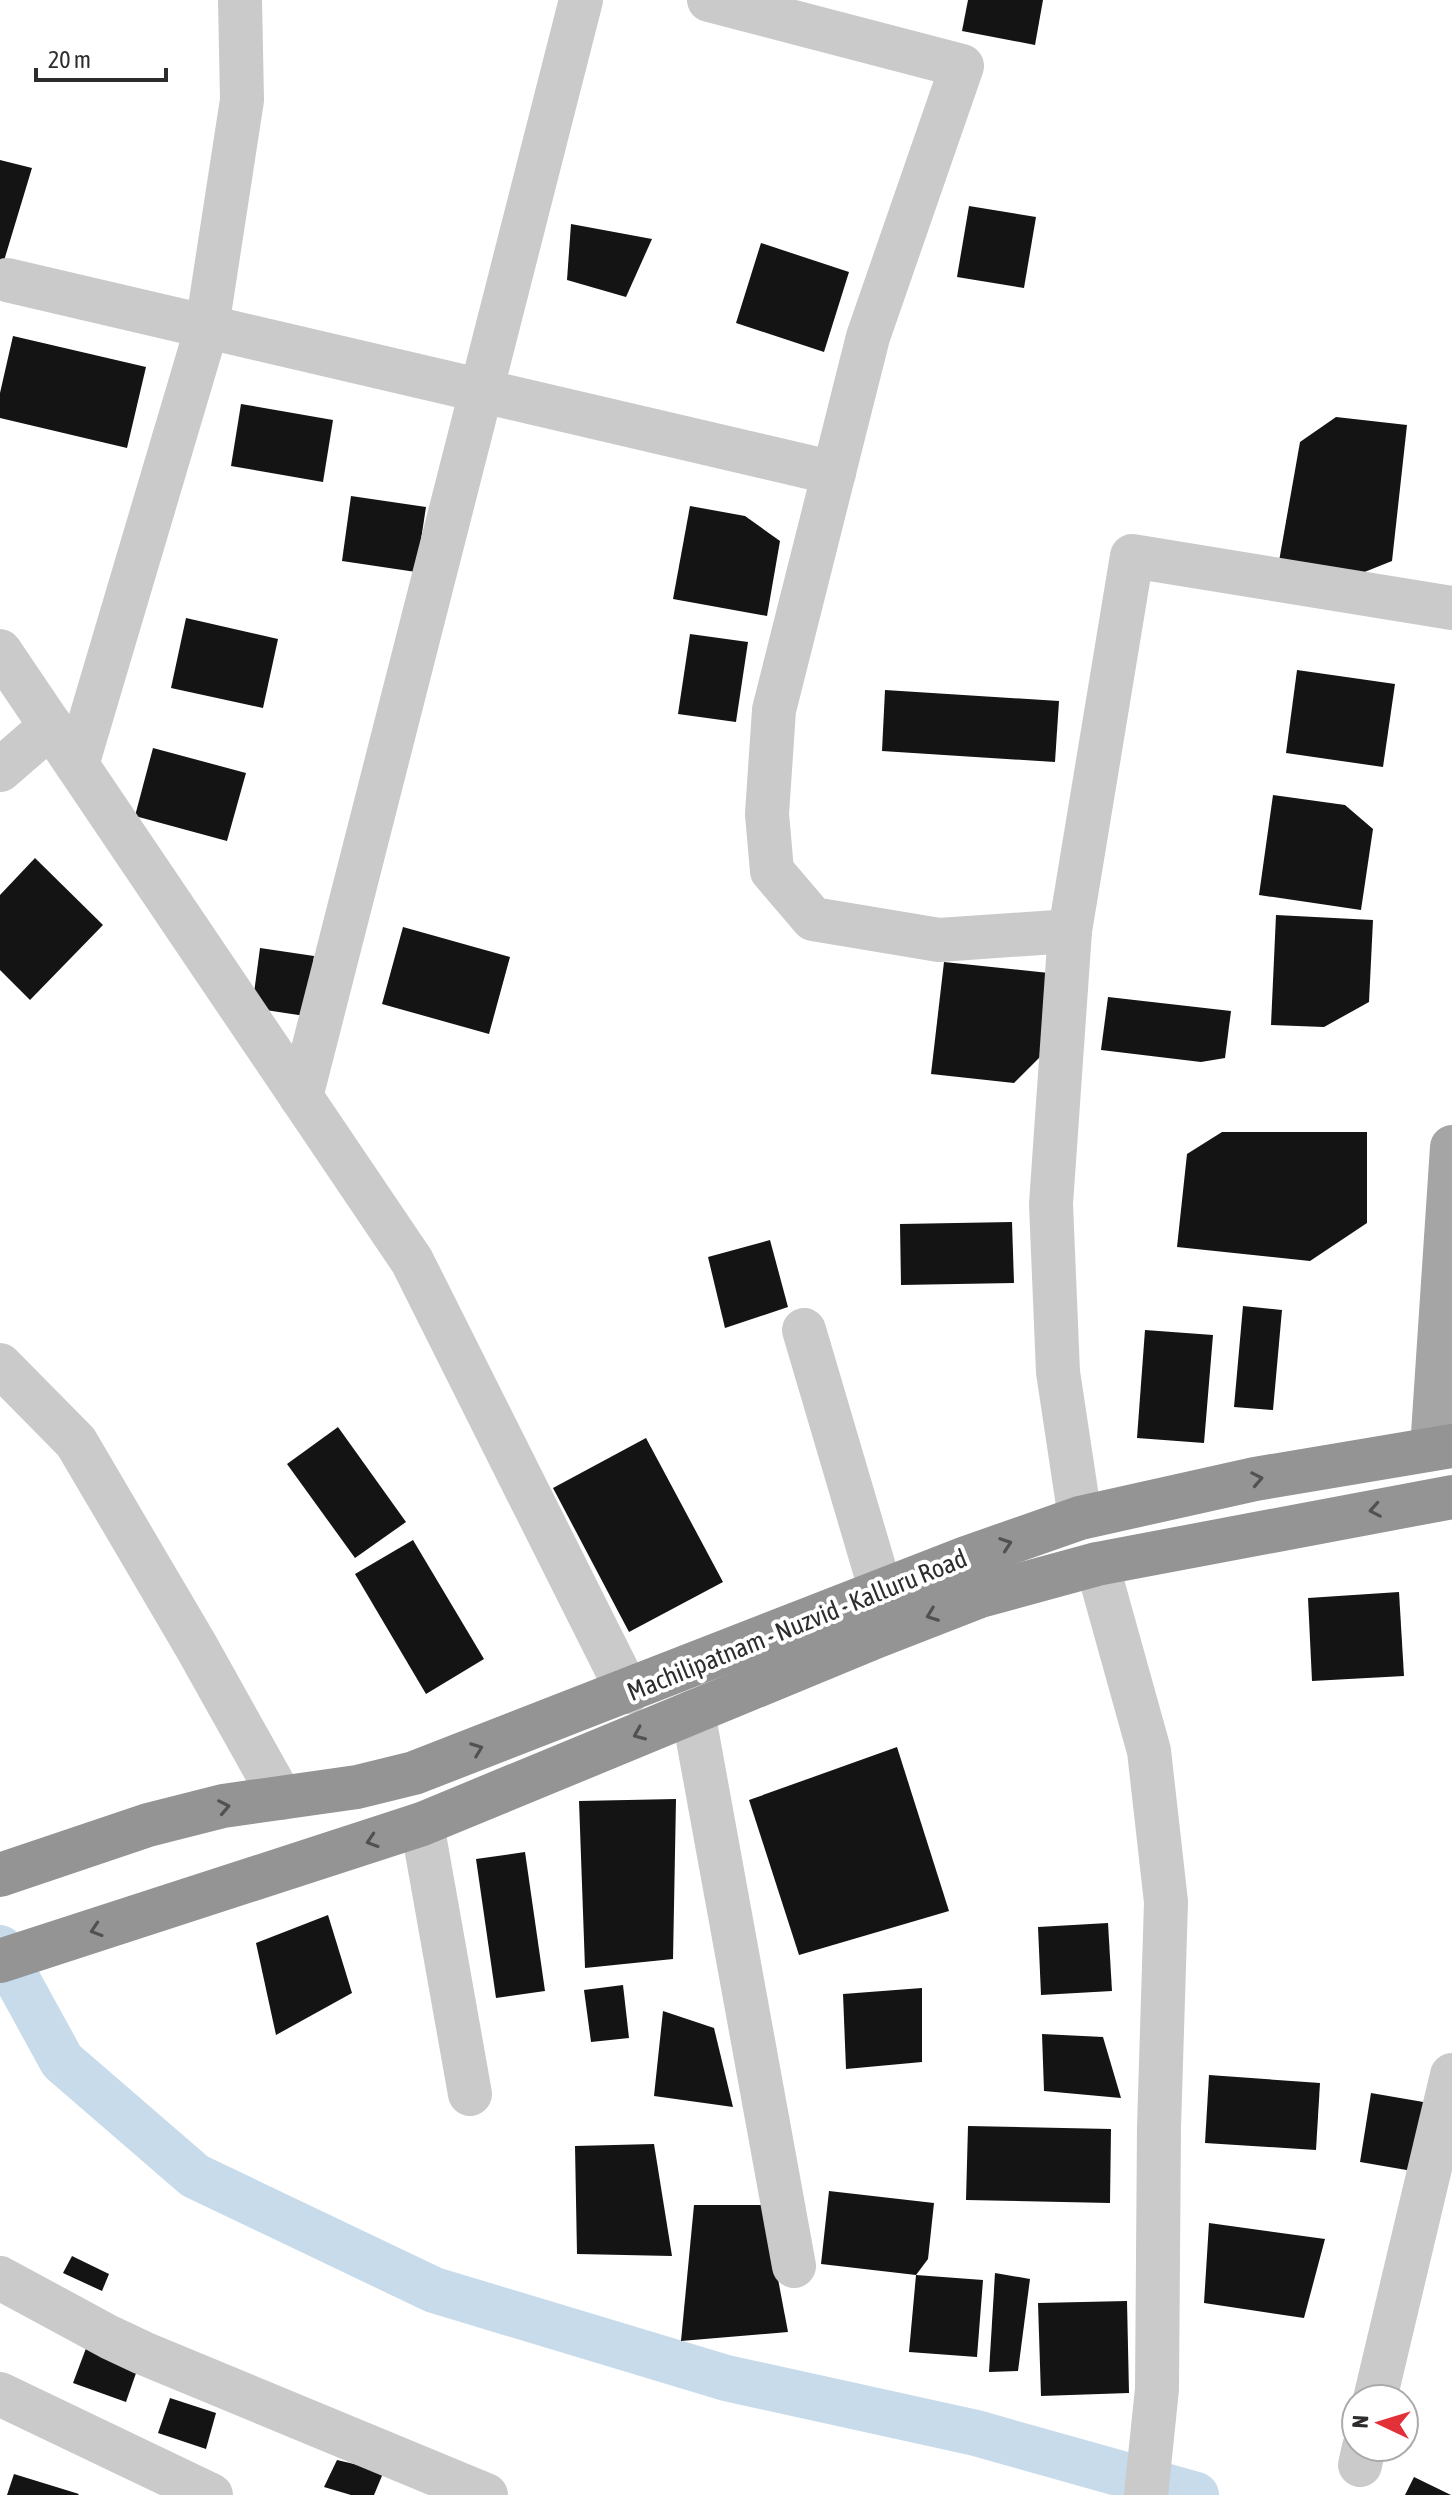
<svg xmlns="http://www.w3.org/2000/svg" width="1452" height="2495" font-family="'Asap Condensed',sans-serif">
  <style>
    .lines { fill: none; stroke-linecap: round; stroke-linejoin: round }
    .canal { stroke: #c7dbeb; stroke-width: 46 }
    .building { fill: #141414 }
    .street { stroke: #cacaca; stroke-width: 44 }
    .primary { stroke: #a5a5a5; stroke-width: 44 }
    .highway { stroke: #949494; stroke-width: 44 }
    .oneway { stroke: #515151 }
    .labels { text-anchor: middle; stroke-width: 8; stroke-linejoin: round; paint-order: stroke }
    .street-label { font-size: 26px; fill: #2d2d2d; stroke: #fff }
  </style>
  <rect width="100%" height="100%" fill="#fff"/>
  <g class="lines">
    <path class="canal" d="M0,1948L62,2061L195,2176L434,2290L726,2378L976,2433L1196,2495"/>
  </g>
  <g class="building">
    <path d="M968,0H1043L1035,45L962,31Z"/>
    <path d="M0,160L32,168L3,264L0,263Z"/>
    <path d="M969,206L1036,217L1024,288L957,277Z"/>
    <path d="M571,224L652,239L626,297L567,280Z"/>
    <path d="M761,243L849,272L824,352L736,323Z"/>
    <path d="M13,336L146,367L127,448L0,418V393Z"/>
    <path d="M241,404L333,420L323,482L231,466Z"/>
    <path d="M1336,417L1407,425L1392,561L1347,579L1278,567L1300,442Z"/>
    <path d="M351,496L426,507L416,572L342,561Z"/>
    <path d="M690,506L745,516L780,541L767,616L673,599Z"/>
    <path d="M186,618L278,639L263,708L171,688Z"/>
    <path d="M690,634L748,642L736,722L678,714Z"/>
    <path d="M1297,670L1395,684L1383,767L1286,753Z"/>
    <path d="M885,690L1059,701L1055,762L882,751Z"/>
    <path d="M153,748L246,773L227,841L135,816Z"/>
    <path d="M1273,795L1345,805L1373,829L1361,910L1259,895Z"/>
    <path d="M35,858L103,925L30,1000L0,970V895Z"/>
    <path d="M1276,915L1373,920L1369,1002L1324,1027L1271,1025Z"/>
    <path d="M403,927L510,957L489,1034L382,1004Z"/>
    <path d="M260,948L314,956L305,1016L252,1008Z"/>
    <path d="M944,962L1049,973L1040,1057L1014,1083L931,1074Z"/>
    <path d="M1108,997L1231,1011L1225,1058L1201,1062L1101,1050Z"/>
    <path d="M1222,1132H1367V1223L1310,1261L1177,1247L1187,1154Z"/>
    <path d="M1012,1222L1014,1283L901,1285L900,1224Z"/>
    <path d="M770,1240L788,1307L725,1328L708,1257Z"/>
    <path d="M1243,1306L1282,1310L1273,1410L1234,1407Z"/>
    <path d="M1145,1330L1213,1335L1204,1443L1137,1438Z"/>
    <path d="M338,1427L406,1522L355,1558L287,1464Z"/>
    <path d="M646,1438L723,1582L629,1632L553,1488Z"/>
    <path d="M413,1540L484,1659L426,1694L355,1574Z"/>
    <path d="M1399,1592L1404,1676L1312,1681L1308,1598Z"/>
    <path d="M897,1747L949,1911L799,1955L749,1800Z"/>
    <path d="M676,1799L673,1959L585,1968L579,1801Z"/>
    <path d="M525,1852L545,1991L496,1998L476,1859Z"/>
    <path d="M328,1915L352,1993L276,2035L256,1943Z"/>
    <path d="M1108,1923L1112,1991L1041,1995L1038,1927Z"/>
    <path d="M623,1985L629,2038L591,2042L584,1990Z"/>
    <path d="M922,1988V2062L846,2069L843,1994Z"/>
    <path d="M663,2011L714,2028L733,2107L654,2096Z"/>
    <path d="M1042,2034L1103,2037L1121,2098L1044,2091Z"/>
    <path d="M1209,2075L1320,2083L1316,2150L1205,2143Z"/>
    <path d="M1371,2093L1435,2104L1424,2173L1360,2162Z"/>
    <path d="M968,2126L1111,2129L1110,2203L966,2200Z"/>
    <path d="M654,2144L672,2256L577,2254L575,2146Z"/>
    <path d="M829,2191L934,2203L928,2259L916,2275L821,2264Z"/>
    <path d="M694,2205H764L788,2332L681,2341Z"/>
    <path d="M1209,2223L1325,2239L1304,2318L1204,2303Z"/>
    <path d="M72,2256L109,2274L102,2291L63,2273Z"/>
    <path d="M995,2273L1030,2279L1018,2371L989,2372Z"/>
    <path d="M916,2275L983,2280L977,2357L909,2352Z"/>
    <path d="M1127,2301L1129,2393L1041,2396L1038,2303Z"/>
    <path d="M91,2335L143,2353L126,2402L73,2383Z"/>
    <path d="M170,2398L216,2413L206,2449L158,2433Z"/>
    <path d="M337,2460L384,2471L374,2495H351L324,2487Z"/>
    <path d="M14,2474L79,2494L78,2495H7Z"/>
    <path d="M1414,2477L1451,2495H1405Z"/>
  </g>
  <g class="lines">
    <g class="street">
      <path d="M709,0L962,66L868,337L774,710L767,814L772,871L813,919L939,940L1070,931"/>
      <path d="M7,280L834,473"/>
      <path d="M0,651L412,1261L628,1692"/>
      <path d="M77,765L207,327L242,100L240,0"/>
      <path d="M0,770L51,726"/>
      <path d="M301,1097L581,0"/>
      <path d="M804,1330L881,1591"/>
      <path d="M0,1365L76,1442L196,1646L281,1798"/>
      <path d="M1080,1518L1058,1372L1051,1204L1070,931L1132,556L1452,608"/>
      <path d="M1097,1564L1149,1751L1166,1902L1159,2127L1157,2389L1146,2495"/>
      <path d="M693,1712L794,2266"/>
      <path d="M422,1824L470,2094"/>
      <path d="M0,2278L109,2337L143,2353L486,2495"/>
      <path d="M0,2394L211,2495"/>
      <path d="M1375,2399L1452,2075"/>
      <path d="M1360,2465L1364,2447"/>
    </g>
    <path class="primary" d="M1432,1449L1452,1147"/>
    <g class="highway">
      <path d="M0,1875L148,1825L223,1806L357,1787L414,1773L966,1558L1080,1518L1255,1479L1452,1446"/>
      <path d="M0,1961L422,1824L875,1637L980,1596L1097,1564L1452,1497"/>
    </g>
  </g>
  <defs><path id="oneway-chevron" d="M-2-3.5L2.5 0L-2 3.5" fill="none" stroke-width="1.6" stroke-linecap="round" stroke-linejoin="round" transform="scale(2)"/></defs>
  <g class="oneway">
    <use href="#oneway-chevron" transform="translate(1257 1479) rotate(-11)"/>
    <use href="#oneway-chevron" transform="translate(1375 1510) rotate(170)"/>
    <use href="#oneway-chevron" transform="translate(1006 1544) rotate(-19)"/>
    <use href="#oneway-chevron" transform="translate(932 1615) rotate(159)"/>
    <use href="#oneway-chevron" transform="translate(639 1734) rotate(157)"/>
    <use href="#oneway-chevron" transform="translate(477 1749) rotate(-21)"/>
    <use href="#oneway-chevron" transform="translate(224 1807) rotate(-11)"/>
    <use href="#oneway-chevron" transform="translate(372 1841) rotate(162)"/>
    <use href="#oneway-chevron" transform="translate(96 1930) rotate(162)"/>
  </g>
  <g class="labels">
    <g class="street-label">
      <text transform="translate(797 1625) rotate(-22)" y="9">Machilipatnam - Nuzvid - Kalluru Road</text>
    </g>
  </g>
  <g transform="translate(1380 2423) rotate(274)"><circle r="38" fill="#ffffff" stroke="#ababab" stroke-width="2"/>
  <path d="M0-6L14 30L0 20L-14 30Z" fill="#e23138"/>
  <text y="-12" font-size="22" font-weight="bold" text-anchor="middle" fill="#2d2d2d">N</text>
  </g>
  <path d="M36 68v12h130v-12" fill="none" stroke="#2d2d2d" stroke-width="4"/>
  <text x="48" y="68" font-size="24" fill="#2d2d2d" stroke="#ffffff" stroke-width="6" paint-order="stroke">20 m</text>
</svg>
